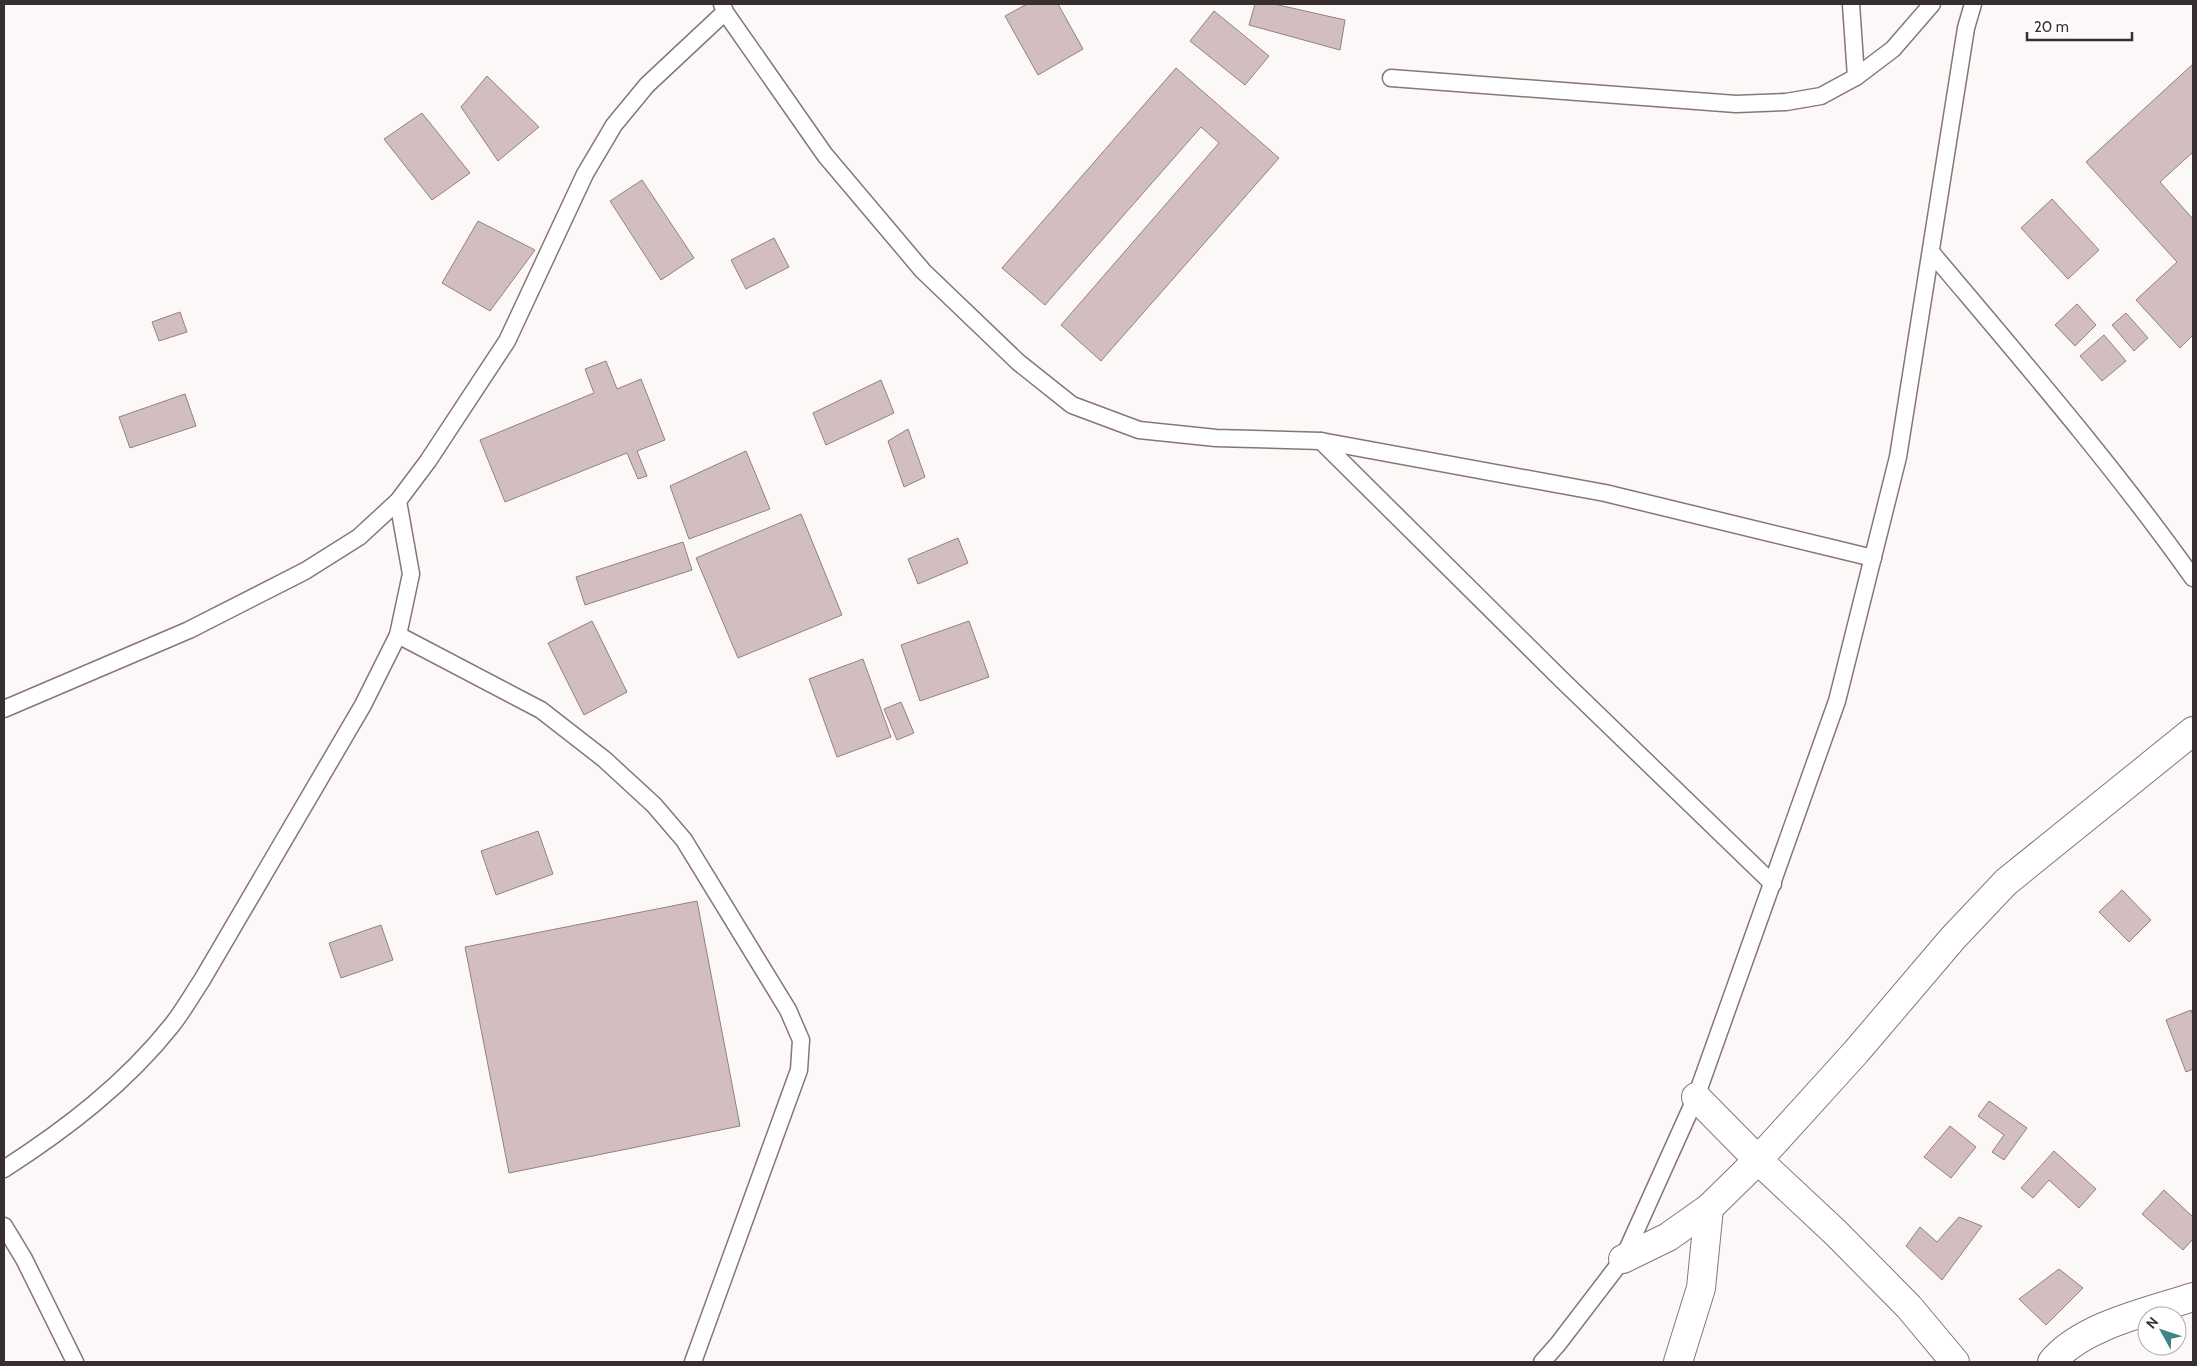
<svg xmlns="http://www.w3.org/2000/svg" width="2197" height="1366" font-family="Cabin,sans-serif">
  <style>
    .building { fill: #d2bec0; stroke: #938082 }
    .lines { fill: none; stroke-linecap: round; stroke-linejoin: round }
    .lane-casing { stroke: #887577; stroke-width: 19 }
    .street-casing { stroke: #887577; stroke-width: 30 }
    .lane { stroke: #fff; stroke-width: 16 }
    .street { stroke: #fff; stroke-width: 28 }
  </style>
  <rect width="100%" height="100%" fill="#fcf8f8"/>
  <g class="building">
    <path d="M1027,4H1058L1083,49L1038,75L1005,16Z"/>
    <path d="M1255,4H1274L1345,20L1340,50L1249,25Z"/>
    <path d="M1214,11L1269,56L1245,85L1190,41Z"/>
    <path d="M2193,64V152L2160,182L2193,219V335L2180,348L2136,300L2177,262L2086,162Z"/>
    <path d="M1176,68L1279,158L1101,361L1061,325L1219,143L1201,127L1045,305L1002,268Z"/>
    <path d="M487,76L539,127L498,161L461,107Z"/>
    <path d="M422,113L470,173L432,200L384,139Z"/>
    <path d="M642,180L694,258L661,280L610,201Z"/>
    <path d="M2052,199L2099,250L2068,279L2021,228Z"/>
    <path d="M478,221L535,250L490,311L442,283Z"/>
    <path d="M774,238L789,267L746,289L731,260Z"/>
    <path d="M2077,304L2096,325L2075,346L2055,325Z"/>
    <path d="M180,312L187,332L159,341L152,322Z"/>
    <path d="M2126,313L2148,338L2134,351L2112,325Z"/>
    <path d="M2104,335L2126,361L2102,381L2080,356Z"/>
    <path d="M606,361L617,389L641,379L665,440L637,451L647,476L638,479L627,453L505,502L480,440L594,393L585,369Z"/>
    <path d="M881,380L894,413L826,445L813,413Z"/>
    <path d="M185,394L196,426L130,448L119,417Z"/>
    <path d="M908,429L925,477L904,487L888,441Z"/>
    <path d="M746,451L770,509L689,539L670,486Z"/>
    <path d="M801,514L842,615L738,658L696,558Z"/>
    <path d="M958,538L968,563L918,584L908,559Z"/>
    <path d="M683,542L692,570L585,605L576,577Z"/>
    <path d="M592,621L627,692L584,715L548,643Z"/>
    <path d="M969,621L989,677L920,701L901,645Z"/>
    <path d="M863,659L891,737L837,757L809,679Z"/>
    <path d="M901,702L914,733L897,740L884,709Z"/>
    <path d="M538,831L553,874L496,895L481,851Z"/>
    <path d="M2122,890L2151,920L2129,942L2099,912Z"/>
    <path d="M697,901L740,1126L509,1173L465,947Z"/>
    <path d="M381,925L393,960L341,978L329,943Z"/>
    <path d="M2191,1010L2193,1016V1069L2186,1072L2166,1020Z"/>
    <path d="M1989,1101L2027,1128L2004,1160L1992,1152L2004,1135L1978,1116Z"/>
    <path d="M1950,1126L1976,1147L1951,1178L1924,1157Z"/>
    <path d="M2054,1151L2096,1189L2079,1208L2049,1180L2033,1198L2021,1188Z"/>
    <path d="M2164,1190L2193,1217V1239L2183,1250L2142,1214Z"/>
    <path d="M1959,1217L1982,1226L1942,1280L1906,1246L1920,1227L1937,1242Z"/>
    <path d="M2059,1269L2083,1288L2046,1325L2019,1299Z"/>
  </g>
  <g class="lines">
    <defs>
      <g id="lane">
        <path d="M722,4L725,12L825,155L923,271L1018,362L1072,405L1139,430L1216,438L1321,441L1605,493L1873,558"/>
        <path d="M1851,4L1856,77"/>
        <path d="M1391,78L1736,104L1786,102L1821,96L1856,77L1893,49L1932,4"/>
        <path d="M1931,252C2021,359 2112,464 2193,578"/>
        <path d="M1321,441L1561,679L1773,884"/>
        <path d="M398,635L541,710L604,759L654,805L684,840L788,1010L801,1040L799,1070L693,1362"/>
        <path d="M4,709L189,630L305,571L359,537L398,501L428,461L507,341L585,174L614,125L647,85L725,12"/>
        <path d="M4,1169C66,1129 125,1084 172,1025C183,1011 192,995 202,980L363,705L398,635L411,574L398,501"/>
        <path d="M4,1226L24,1259L75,1362"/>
        <path d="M1542,1362L1558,1344L1623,1259L1696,1097L1837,701L1898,457L1966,28L1973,4"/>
      </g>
      <g id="street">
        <path d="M1696,1097L1758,1160L1836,1233L1909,1307L1955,1362"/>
        <path d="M1623,1259L1668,1237L1709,1208L1758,1160L1856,1052L1953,938L2006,882L2193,731"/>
        <path d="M1678,1362L1701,1288L1709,1208"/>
        <path d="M2052,1362C2081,1326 2150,1311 2193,1297"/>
      </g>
    </defs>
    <use href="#lane" class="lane-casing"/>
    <use href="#street" class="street-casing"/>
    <use href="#lane" class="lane"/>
    <use href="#street" class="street"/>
  </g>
  <rect width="2197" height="1366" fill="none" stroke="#372f2f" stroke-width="10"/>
  <g transform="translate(2162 1331) rotate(310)"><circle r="24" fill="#ffffff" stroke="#afacac"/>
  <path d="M0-4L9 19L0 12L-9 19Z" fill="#3d8584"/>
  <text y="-8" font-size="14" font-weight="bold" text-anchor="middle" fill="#372f2f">N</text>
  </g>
  <path d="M2027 32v8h105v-8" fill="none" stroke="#372f2f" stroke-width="2.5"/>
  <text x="2034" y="32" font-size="15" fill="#372f2f" stroke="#ffffff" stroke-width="4" paint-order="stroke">20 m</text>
</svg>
